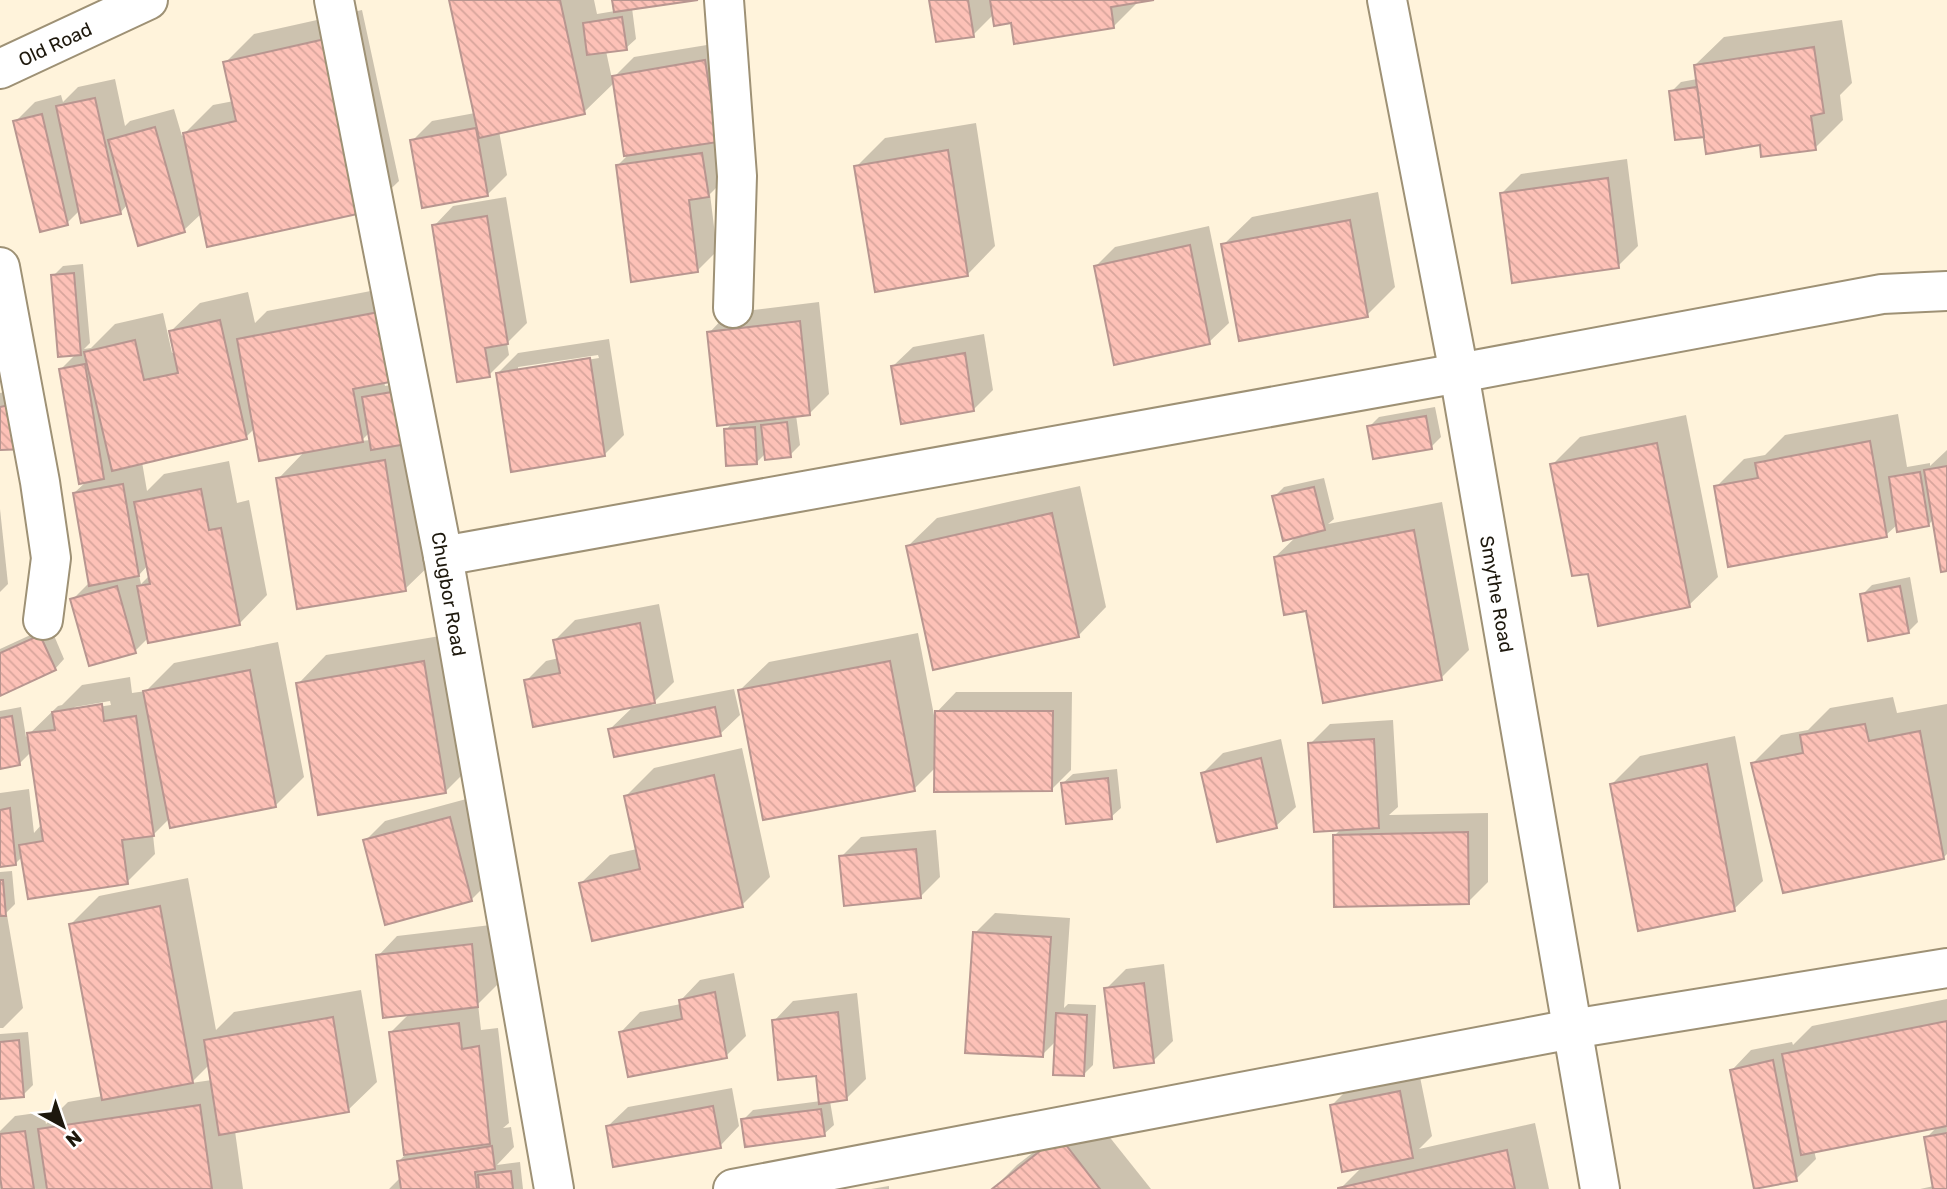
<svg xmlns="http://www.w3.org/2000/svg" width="1947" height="1189" font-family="Rubik,sans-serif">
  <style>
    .shadow { fill: #0003; fill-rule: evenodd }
    .building { fill: url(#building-back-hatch); stroke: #b89690; stroke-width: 2 }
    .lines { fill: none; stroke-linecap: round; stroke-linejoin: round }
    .minor-casing { stroke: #9e9175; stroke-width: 42 }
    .minor { stroke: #fff; stroke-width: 38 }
    .labels { text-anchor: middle; stroke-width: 5; stroke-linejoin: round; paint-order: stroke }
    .street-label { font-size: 19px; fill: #1d180d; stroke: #fff }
  </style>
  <defs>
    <pattern id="building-back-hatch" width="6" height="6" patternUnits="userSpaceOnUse" patternTransform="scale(1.75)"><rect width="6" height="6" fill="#fdc1b7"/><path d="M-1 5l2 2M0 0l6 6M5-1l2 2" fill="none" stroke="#d8a59c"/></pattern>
  </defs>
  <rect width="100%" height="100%" fill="#fff3db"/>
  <g class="shadow">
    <path d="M450,0H594L597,14L615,11L614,0H685L632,8L636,39L626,48L606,51L612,79L634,57L725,42L728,176L710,194L717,251L697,271L618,165L626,157L615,82L584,112L499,131L507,175L487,195L412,141L432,121L475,113Z"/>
    <path d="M931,0H1143L1139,1L1114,26L1012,21L994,14L973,35Z"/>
    <path d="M362,10L399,181L370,209L202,213L184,230L128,204L120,213L80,210L67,223L15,122L35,102L61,95L63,102L78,87L115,79L125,126L130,121L174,109L182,136L213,105L234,101L225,63L254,34Z"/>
    <path d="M1842,20L1852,83L1840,95L1843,120L1815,148L1762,143L1705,135L1671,92L1681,82L1697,79L1695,65L1724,37Z"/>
    <path d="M976,123L995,246L967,275L856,167L885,138Z"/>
    <path d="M1627,159L1638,246L1618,266L1502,193L1521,174Z"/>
    <path d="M1378,192L1395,287L1367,315L1223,245L1252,217Z"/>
    <path d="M506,197L527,323L507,343L509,355L489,375L434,226L453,206Z"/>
    <path d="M1209,226L1229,323L1209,342L1095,267L1115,247Z"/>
    <path d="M83,264L90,343L84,349L91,348L115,324L163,313L172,353L176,352L171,331L200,303L248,292L255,323L267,311L407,284L384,381L385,386L408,382L434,561L405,589L278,479L306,450L255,428L246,437L142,462L147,491L164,474L229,461L237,503L249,500L267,595L239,624L148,638L135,651L72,600L90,582L74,493L87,481L61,369L77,353L53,276L63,266ZM370,432L371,440L361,441ZM148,565L150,575L141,584L139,575Z"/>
    <path d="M819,302L829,394L809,414L796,415L800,445L790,455L766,453L756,463L726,430L733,422L709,333L728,313Z"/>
    <path d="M984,334L993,390L973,410L893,366L913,347Z"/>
    <path d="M609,339L624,435L604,455L498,373L518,353ZM598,355L599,358L518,371V367Z"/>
    <path d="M42,383L46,428L0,448V393Z"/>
    <path d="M1435,407L1441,437L1431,447L1369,427L1379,417Z"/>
    <path d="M1898,414L1907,467L1930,463V466L1947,450V569L1934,519L1928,525L1898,524L1886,535L1716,487L1744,459L1765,455L1785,435Z"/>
    <path d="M1686,415L1718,577L1689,605L1589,572L1552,465L1580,437Z"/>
    <path d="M1324,478L1334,519L1328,524L1442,502L1469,650L1441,678L1307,609L1275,557L1298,535L1274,497L1284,487Z"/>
    <path d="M1080,486L1106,607L1078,636L908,546L937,518Z"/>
    <path d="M0,509L8,584L0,592Z"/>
    <path d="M1910,577L1918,622L1908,632L1862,595L1872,585Z"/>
    <path d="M659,604L674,682L651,705L734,689L740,715L720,734L610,729L634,706L526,681L546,661L559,658L555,640L575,620Z"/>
    <path d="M50,626L64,659L55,669L0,694V649Z"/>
    <path d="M918,633L934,715L956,692H1072L1071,770L1051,790L936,767L914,789L740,690L769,662Z"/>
    <path d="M452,634L474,763L445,792L298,684L326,655Z"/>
    <path d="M278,642L304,777L276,805L170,818L153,835L155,854L127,882L23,856L16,863L0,865V793L29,789L34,833L42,824L32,751L20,763L0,767V711L21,707L26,737L58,706L62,705L82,685L130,677L132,693L146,691L174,663ZM110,701L111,705L71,711L75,707Z"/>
    <path d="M1893,697L1897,713L1947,704V854L1943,858L1753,763L1781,735L1808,730L1830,708Z"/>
    <path d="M1393,720L1398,807L1389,815L1488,813V882L1468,902L1335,835L1342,828L1310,744L1330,724Z"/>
    <path d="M1735,736L1763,881L1734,909L1612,784L1640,756Z"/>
    <path d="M1281,739L1296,807L1276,826L1203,773L1223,753Z"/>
    <path d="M742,748L770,877L742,905L581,883L610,855L637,849L626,796L654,768Z"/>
    <path d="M1117,769L1121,808L1111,817L1063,783L1073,774Z"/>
    <path d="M470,798L491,880L472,899L365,841L385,821Z"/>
    <path d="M936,830L940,877L920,897L841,857L861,837Z"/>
    <path d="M12,871L15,904L3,916L7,915L23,1008L3,1028H0V872Z"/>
    <path d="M188,878L216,1030L234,1012L361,990L377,1082L348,1110L235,1131L243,1189H0V1131L15,1116L44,1112L46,1124L68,1102L103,1096L71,924L99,896ZM209,1065L212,1080L191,1083Z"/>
    <path d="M995,913L1070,918L1064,1008L1068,1004L1096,1005L1093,1065L1084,1074L1056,1041L1042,1055L975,933Z"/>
    <path d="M491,925L497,985L478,1004L481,1030L498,1028L509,1123L503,1128L511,1127L514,1147L497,1165L520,1162L523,1189H389L401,1177L399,1161L406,1154L391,1032L410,1013L378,956L397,936Z"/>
    <path d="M1164,964L1173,1041L1153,1061L1106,989L1126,969Z"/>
    <path d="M734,973L746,1036L726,1056L621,1032L640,1012L681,1004V1000L700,980Z"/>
    <path d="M857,993L866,1079L846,1099L830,1101L834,1125L824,1134L743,1120L753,1110L821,1101L818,1074L774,1021L793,1001Z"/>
    <path d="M1947,999V1189H1920L1934,1186L1926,1138L1938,1126L1814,1150L1816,1159L1796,1179L1732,1070L1751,1050L1792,1042L1793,1045L1812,1026Z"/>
    <path d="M28,1032L33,1085L23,1095L0,1097V1034Z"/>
    <path d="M1419,1072L1432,1136L1419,1149L1535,1123L1549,1189H1340L1363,1166L1331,1106L1351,1086Z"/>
    <path d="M732,1088L739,1126L720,1146L608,1126L628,1107Z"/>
    <path d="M1088,1110L1151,1189H993L1017,1165Z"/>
    <path d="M889,1186V1189H871Z"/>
  </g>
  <g class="building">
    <path d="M449,0H560L585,114L479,138Z"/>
    <path d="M612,0H698L614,12Z"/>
    <path d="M929,0H968L974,37L936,42Z"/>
    <path d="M990,0H1154L1111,7L1114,28L1014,44L1011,23L994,26Z"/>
    <path d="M622,17L627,50L587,55L583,23Z"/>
    <path d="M334,37L371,211L207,247L183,133L236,121L223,62Z"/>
    <path d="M1814,47L1824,113L1811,116L1816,150L1761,157L1760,145L1706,154L1694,65Z"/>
    <path d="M705,60L718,142L624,156L612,76Z"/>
    <path d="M1697,87L1704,137L1675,140L1669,91Z"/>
    <path d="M95,98L121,214L81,223L56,106Z"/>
    <path d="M42,114L68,225L40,232L13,121Z"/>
    <path d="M155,127L185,232L138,246L108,140Z"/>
    <path d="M476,128L488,196L422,208L410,140Z"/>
    <path d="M948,150L968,276L875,292L854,166Z"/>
    <path d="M702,153L709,197L689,200L698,272L631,282L616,165Z"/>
    <path d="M1608,178L1619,268L1512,283L1500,193Z"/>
    <path d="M487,216L508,344L485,348L490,377L457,382L432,225Z"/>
    <path d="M1350,220L1368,317L1239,341L1221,244Z"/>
    <path d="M1190,245L1210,344L1114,365L1094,266Z"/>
    <path d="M74,273L81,355L58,357L51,275Z"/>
    <path d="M379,312L390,382L353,389L363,442L259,461L237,339Z"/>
    <path d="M220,320L247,439L112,471L84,352L135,340L144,380L178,373L169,331Z"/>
    <path d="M800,321L810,415L717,426L707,332Z"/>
    <path d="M965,353L974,411L901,424L891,366Z"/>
    <path d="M590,358L605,456L511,472L496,373Z"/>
    <path d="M85,364L104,479L79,484L59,369Z"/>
    <path d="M398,391L407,444L371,450L362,397Z"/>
    <path d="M22,402L27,449L0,450V407Z"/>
    <path d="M1426,416L1432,449L1373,459L1367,426Z"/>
    <path d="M787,422L791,457L765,460L761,425Z"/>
    <path d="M755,427L757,464L726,466L724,429Z"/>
    <path d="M1870,441L1887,537L1728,567L1714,486L1758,478L1755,463Z"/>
    <path d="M1657,443L1690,607L1598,626L1588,574L1572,576L1550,464Z"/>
    <path d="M385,460L406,591L297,609L276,478Z"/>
    <path d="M1947,466V571L1941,572L1924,470Z"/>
    <path d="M1920,472L1929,526L1897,532L1889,477Z"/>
    <path d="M123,484L139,576L89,586L73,493Z"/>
    <path d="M1314,487L1325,530L1283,541L1272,496Z"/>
    <path d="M201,489L209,530L221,528L240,625L148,643L137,586L150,584L134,502Z"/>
    <path d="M1052,513L1079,637L933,670L906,546Z"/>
    <path d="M1414,530L1442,680L1323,703L1306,611L1284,615L1274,557Z"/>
    <path d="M117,586L136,653L89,666L70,599Z"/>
    <path d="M1900,586L1909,633L1868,641L1860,594Z"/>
    <path d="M640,623L655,703L533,727L524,680L560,673L553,640Z"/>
    <path d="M40,635L56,670L0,696V653Z"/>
    <path d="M424,661L446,793L318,815L296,683Z"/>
    <path d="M890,661L915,791L763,820L738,690Z"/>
    <path d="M250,670L276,807L170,828L143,691Z"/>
    <path d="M102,704L104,721L136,716L154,836L122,840L128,884L28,899L19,845L43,841L27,733L55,730L52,712Z"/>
    <path d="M715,707L721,736L614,757L608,729Z"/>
    <path d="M935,711H1053L1052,791L934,792Z"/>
    <path d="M12,716L20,765L0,769V718Z"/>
    <path d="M1865,724L1869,741L1920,731L1944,859L1783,893L1751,763L1803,753L1800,735Z"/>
    <path d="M1374,739L1379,828L1314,832L1308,743Z"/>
    <path d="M1261,758L1277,828L1217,842L1201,773Z"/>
    <path d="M1707,764L1735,911L1638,931L1610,784Z"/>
    <path d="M714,775L743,907L592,941L579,883L640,869L624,796Z"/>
    <path d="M1108,778L1112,819L1066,824L1061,783Z"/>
    <path d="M10,808L16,865L0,867V810Z"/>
    <path d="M450,817L472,901L385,925L363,840Z"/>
    <path d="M1468,832L1469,904L1334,907L1333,835Z"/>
    <path d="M916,849L921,898L844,906L839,856Z"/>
    <path d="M0,880H3L6,916H0Z"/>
    <path d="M160,906L193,1083L102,1100L69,924Z"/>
    <path d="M973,932L1051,937L1043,1057L965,1053Z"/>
    <path d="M472,944L478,1007L383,1018L376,955Z"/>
    <path d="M1144,983L1154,1063L1114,1068L1104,988Z"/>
    <path d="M715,992L727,1058L628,1077L619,1032L682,1019L679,1000Z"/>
    <path d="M838,1012L847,1100L819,1104L816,1076L778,1080L772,1020Z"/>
    <path d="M1056,1013L1087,1015L1084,1076L1053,1075Z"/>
    <path d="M333,1017L349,1112L219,1135L204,1040Z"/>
    <path d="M1947,1021V1126L1801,1155L1782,1054Z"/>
    <path d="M459,1023L462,1049L479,1046L490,1144L404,1155L389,1032Z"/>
    <path d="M19,1040L24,1097L0,1099V1042Z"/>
    <path d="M1773,1060L1797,1181L1754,1189L1730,1070Z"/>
    <path d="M1400,1091L1413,1158L1342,1172L1330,1105Z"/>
    <path d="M200,1105L212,1189H47L38,1129Z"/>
    <path d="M713,1106L721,1148L613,1167L606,1126Z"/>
    <path d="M821,1109L825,1136L745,1147L741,1119Z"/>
    <path d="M25,1131L34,1189H2L0,1177V1134Z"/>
    <path d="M1947,1133V1189H1933L1924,1137Z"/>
    <path d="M1059,1136L1100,1189H992Z"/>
    <path d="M492,1146L495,1169L475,1172L477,1189H401L397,1161Z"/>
    <path d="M1507,1150L1515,1189H1338V1188Z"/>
    <path d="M511,1171L513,1189H479L478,1175Z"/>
  </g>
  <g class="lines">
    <defs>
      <g id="minor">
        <path d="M334,0L443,556L554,1189"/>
        <path d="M724,0L737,176L733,308"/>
        <path d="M1387,0L1459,373L1600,1189"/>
        <path d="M0,69L148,0"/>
        <path d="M0,267L40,482L51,558L43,620"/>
        <path d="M443,556L1459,373L1882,294L1947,291"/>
        <path d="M733,1189L1572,1029L1947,968"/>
      </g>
    </defs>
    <use href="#minor" class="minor-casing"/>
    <use href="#minor" class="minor"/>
  </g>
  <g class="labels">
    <g class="street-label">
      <text transform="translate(55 44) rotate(-25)" y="7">Old Road</text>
      <text transform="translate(449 594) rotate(80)" y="7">Chugbor Road</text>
      <text transform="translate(1497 594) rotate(80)" y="7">Smythe Road</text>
    </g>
  </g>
  <g transform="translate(63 1126) rotate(140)" stroke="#ffffff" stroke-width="5" paint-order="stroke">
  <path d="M0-5L12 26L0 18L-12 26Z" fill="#1d180d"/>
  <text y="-10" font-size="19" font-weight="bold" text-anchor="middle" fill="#1d180d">N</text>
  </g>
</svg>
